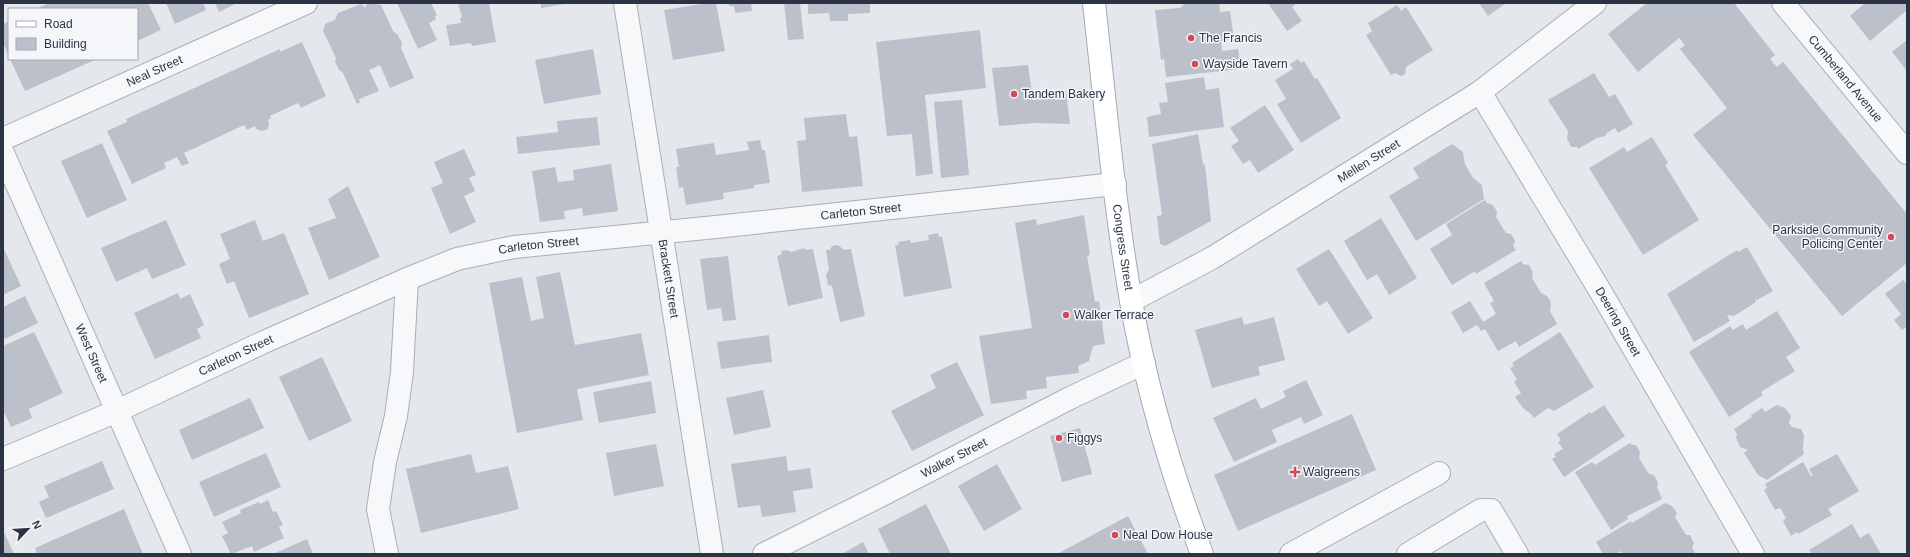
<svg xmlns="http://www.w3.org/2000/svg" width="1910" height="557" font-family="Helvetica,sans-serif">
  <style>
    .building { fill: #bbc0ca }
    .lines { fill: none; stroke-linecap: round; stroke-linejoin: round }
    .minor-casing { stroke: #a9aeb7; stroke-width: 24 }
    .major-casing { stroke: #a3abb8; stroke-width: 24 }
    .minor { stroke: #f7f8fa; stroke-width: 22 }
    .major { stroke: #fff; stroke-width: 22 }
    .poi-dot { fill: #d1495b; stroke: #f4f6f9; stroke-width: 1.5 }
    .labels { text-anchor: middle; stroke-width: 3; stroke-linejoin: round; paint-order: stroke }
    .poi-label { font-size: 12px; fill: #2b3445; stroke: #f4f6f9; text-anchor: start }
    .street-label { font-size: 12px; fill: #2b3445; stroke: #f4f6f9 }
  </style>
  <rect width="100%" height="100%" fill="#e4e7ec"/>
  <g class="building">
    <path d="M49,3H148L161,30L137,41V9H36Z"/>
    <path d="M166,3H203L206,10L175,24Z"/>
    <path d="M215,3H237L219,12Z"/>
    <path d="M371,3L381,5L393,31L397,34L402,43L401,48L414,78L390,88L380,65L369,70L379,91L359,99L360,102L357,104L343,73L339,70L335,62L336,58L323,31L325,24L335,20L338,13L361,4L365,8L366,5Z"/>
    <path d="M397,3H428V4L431,3L437,15L435,16L436,19L429,23L437,40L418,49Z"/>
    <path d="M458,3H489L496,42L472,46L471,43L450,46L446,25L461,23L460,18L462,17Z"/>
    <path d="M541,3H564V4L541,8Z"/>
    <path d="M708,3H716L725,51L673,60L664,10Z"/>
    <path d="M729,3H751L752,11L735,13L734,6H729Z"/>
    <path d="M784,3H800L804,39L788,40Z"/>
    <path d="M808,3H870V13L848,14V21H830L829,13L808,14Z"/>
    <path d="M1185,3H1219L1220,12L1230,11L1234,39L1221,41L1222,51L1238,49L1241,69L1166,77L1164,59L1161,60L1155,10L1180,8Z"/>
    <path d="M1268,3H1297L1292,7L1302,21L1287,31Z"/>
    <path d="M1479,3H1506L1488,16Z"/>
    <path d="M1647,3H1734L1775,55L1770,59L1777,67L1783,62L1907,214V263L1842,316L1693,135L1727,108L1680,49L1685,45L1679,38L1638,72L1608,34Z"/>
    <path d="M1865,3H1907V10L1870,41L1850,16Z"/>
    <path d="M1397,5L1401,11L1406,7L1433,50L1406,67L1405,74L1401,76L1395,73L1391,75L1366,35L1372,31L1368,23Z"/>
    <path d="M9,21V56L3,43V24Z"/>
    <path d="M980,30L986,88L925,95L933,174L916,176L912,134L887,136L876,42Z"/>
    <path d="M1907,40V71L1892,52Z"/>
    <path d="M302,42L326,96L301,108L298,103L270,116L271,118L268,120L269,124L268,129L262,131L256,129L255,126L247,130L244,125L184,153L189,163L182,166L177,157L164,163L166,168L132,184L107,131L127,122L126,119L280,49V52Z"/>
    <path d="M593,49L601,94L544,104L535,60Z"/>
    <path d="M10,59H97L25,91Z"/>
    <path d="M1298,59L1301,63L1304,61L1315,79L1317,78L1341,118L1301,143L1277,104L1286,99L1275,80L1293,69L1290,64Z"/>
    <path d="M1028,65L1033,100L1066,91L1070,124L1036,123L999,126L992,68Z"/>
    <path d="M1594,73L1609,97L1615,94L1633,124L1618,133L1615,128L1607,133L1605,136L1597,138L1578,149L1577,147H1571L1567,138L1568,131L1548,100Z"/>
    <path d="M1204,77L1206,90L1219,88L1224,127L1149,137L1147,117L1161,114L1159,103L1168,102L1165,83Z"/>
    <path d="M962,100L969,175L941,178L934,102Z"/>
    <path d="M1265,105L1294,150L1258,173L1250,160L1243,164L1231,146L1239,141L1230,128Z"/>
    <path d="M846,114L849,137L857,136L863,186L802,192L797,141L806,140L804,118Z"/>
    <path d="M597,117L600,145L518,154L516,137L558,132L557,121Z"/>
    <path d="M1198,134L1203,164L1205,165L1211,221L1165,246L1160,244L1157,216L1162,215L1152,144Z"/>
    <path d="M1652,137L1668,163L1665,165L1699,220L1643,255L1589,168L1624,147L1627,152Z"/>
    <path d="M760,140L762,150H765L770,183L754,185V188L723,193L724,199L686,205L683,187L679,188L676,167H679L676,149L714,143L716,155L749,150L747,142Z"/>
    <path d="M102,143L127,200L87,218L61,161Z"/>
    <path d="M1452,144L1463,152L1465,164L1473,178L1482,185L1484,199L1416,241L1389,196L1419,178L1413,168Z"/>
    <path d="M464,149L476,175L469,178L475,191L464,196L476,222L450,234L431,188L443,183L434,162Z"/>
    <path d="M611,164L618,211L583,216L582,208L564,211L565,219L540,222L532,171L555,167L558,182L574,180L573,170Z"/>
    <path d="M348,186L380,257L329,280L308,228L336,218L328,199Z"/>
    <path d="M1485,200L1487,203L1493,205L1497,212L1496,217L1506,233L1511,234L1515,241L1513,246L1516,250L1476,274L1475,271L1452,285L1430,249L1452,235L1446,224Z"/>
    <path d="M1084,215L1090,255L1087,256L1095,302L1099,301L1105,344L1093,346L1089,361L1078,366L1079,373L1046,377L1047,388L1026,391L1027,399L991,404L979,336L1032,328L1015,223L1036,219L1037,225Z"/>
    <path d="M1381,218L1417,278L1389,295L1377,274L1367,280L1344,241Z"/>
    <path d="M166,220L186,265L152,279L147,268L116,282L101,248Z"/>
    <path d="M255,220L263,241L284,233L309,294L249,318L234,281L227,284L219,264L230,259L220,234Z"/>
    <path d="M938,233L939,237L942,236L952,288L904,297L895,245H899L898,242L910,240L911,243L929,240L928,235Z"/>
    <path d="M838,245L844,250L851,249L865,316L840,322L832,286L828,285L826,275L829,270L826,250H830L832,246Z"/>
    <path d="M3,247L21,286L3,295Z"/>
    <path d="M1747,247L1773,291L1757,300L1755,297L1756,302L1734,316L1727,315L1730,321L1694,342L1667,294L1737,250L1738,252Z"/>
    <path d="M804,248L806,250L813,249L823,298L788,306L777,256L781,255L782,251L787,250L791,252Z"/>
    <path d="M1329,249L1373,318L1348,334L1327,301L1319,306L1296,269Z"/>
    <path d="M728,256L736,320L723,321L721,308L707,310L700,259Z"/>
    <path d="M1521,261L1523,264L1529,265L1533,273L1532,278L1541,293L1547,296L1551,302L1550,311L1557,324L1519,347L1516,341L1498,351L1485,329L1481,331L1477,325L1463,333L1451,312L1470,301L1483,322L1496,314L1490,303L1494,301L1484,283Z"/>
    <path d="M560,272L575,345L641,333L649,375L577,389L583,420L517,433L489,283L522,277L531,321L544,318L536,277Z"/>
    <path d="M1903,280L1906,283H1907V326L1902,330L1894,320L1901,314L1885,294Z"/>
    <path d="M178,293L180,299L190,294L204,325L197,329L201,338L155,359L134,313Z"/>
    <path d="M25,296L38,323L5,339L3,334V307Z"/>
    <path d="M1777,311L1800,348L1786,357L1795,371L1761,392L1763,395L1729,417L1689,352L1730,326L1733,330L1743,324L1746,330Z"/>
    <path d="M1242,317L1244,325L1274,317L1285,360L1258,367L1260,375L1212,388L1195,330Z"/>
    <path d="M34,332L63,393L29,409L32,418L11,427L3,410V346Z"/>
    <path d="M1560,332L1594,387L1554,411L1548,408L1534,418L1531,414L1523,408L1515,397L1521,393L1514,382L1517,380L1510,368L1514,366L1512,363Z"/>
    <path d="M769,335L772,362L721,369L717,342Z"/>
    <path d="M322,357L352,421L309,441L279,377Z"/>
    <path d="M957,362L984,415L912,451L891,411L936,388L930,375Z"/>
    <path d="M1306,380L1323,415L1304,424L1301,417L1272,430L1277,442L1234,462L1213,418L1256,398L1261,409L1286,397L1283,391Z"/>
    <path d="M651,381L656,413L599,423L593,392Z"/>
    <path d="M763,390L771,427L734,435L726,398Z"/>
    <path d="M250,398L264,428L192,460L179,430Z"/>
    <path d="M1604,405L1625,436L1564,477L1552,459L1556,457L1554,454L1563,449L1558,442L1561,440L1557,434L1590,412L1591,414Z"/>
    <path d="M1777,405L1785,408L1791,416L1789,423L1792,427L1801,429L1804,435L1803,448L1804,454L1767,480L1758,475L1744,453L1748,450L1740,447L1736,438L1737,434L1734,429L1752,417L1751,415L1762,408L1765,412Z"/>
    <path d="M1352,414L1376,470L1238,531L1214,475Z"/>
    <path d="M1080,428L1092,474L1062,482L1050,436Z"/>
    <path d="M1630,443L1632,445H1636L1640,452L1639,458L1649,474L1654,475L1658,483L1657,487L1662,499L1627,516L1628,519L1611,530L1575,472L1592,462L1595,465Z"/>
    <path d="M656,444L664,486L614,496L606,453Z"/>
    <path d="M266,453L281,487L214,517L199,482Z"/>
    <path d="M471,454L476,473L508,466L519,509L421,533L406,469Z"/>
    <path d="M1837,454L1859,491L1828,509L1832,515L1798,534L1797,532L1791,536L1783,521L1786,518L1780,508L1775,510L1764,490L1767,488L1765,484L1803,462L1811,476L1813,475L1809,469Z"/>
    <path d="M786,456L788,471L810,468L813,488L793,491L796,512L762,517L760,505L738,508L731,464Z"/>
    <path d="M102,461L114,489L46,518L39,502L49,497L44,486Z"/>
    <path d="M997,464L1022,509L984,531L958,486Z"/>
    <path d="M268,500L273,512L276,511L283,525L279,527L284,538L254,552L252,546L231,554L222,536L228,533L222,522L241,513L240,510L259,502L260,504Z"/>
    <path d="M1665,503L1672,506L1677,513L1675,517L1686,535H1690L1694,543L1692,548L1696,554H1623L1621,551L1616,554H1603L1596,542L1631,521L1632,523Z"/>
    <path d="M926,504L951,554H890L878,529Z"/>
    <path d="M124,509L143,554H37L35,548Z"/>
    <path d="M1128,516L1148,554H1057Z"/>
    <path d="M1852,524L1860,538L1869,533L1881,554H1812L1809,550Z"/>
    <path d="M3,530L14,554H3Z"/>
    <path d="M307,539L313,554H273Z"/>
    <path d="M863,542L869,554H842Z"/>
  </g>
  <g class="lines">
    <defs>
      <g id="minor">
        <path id="s1" d="M625,3L712,554"/>
        <path id="s2" d="M1783,3L1907,153"/>
        <path id="s3" d="M1480,92L1602,294L1753,554"/>
        <path id="s4" d="M3,139L306,3"/>
        <path id="s5" d="M3,153L180,554"/>
        <path id="s6" d="M1131,301L1212,258L1480,92L1595,3"/>
        <path id="s7" d="M3,459L117,411L264,342L407,279L457,259L514,247L716,227L1115,184"/>
        <path d="M387,554L378,509L385,462L396,416L402,372L407,279"/>
        <path id="s8" d="M764,554L884,494L1070,398L1144,363"/>
        <path d="M1291,554L1439,473"/>
        <path d="M1408,554L1481,510H1491L1517,554"/>
      </g>
      <g id="major">
        <path id="s9" d="M1094,3C1105,102 1114,202 1131,301C1146,387 1171,472 1202,554"/>
      </g>
    </defs>
    <use href="#minor" class="minor-casing"/>
    <use href="#major" class="major-casing"/>
    <use href="#minor" class="minor"/>
    <use href="#major" class="major"/>
  </g>
  <g class="poi-dot">
    <circle cx="1191" cy="38" r="4"/>
    <circle cx="1195" cy="64" r="4"/>
    <circle cx="1014" cy="94" r="4"/>
    <circle cx="1891" cy="237" r="4"/>
    <circle cx="1066" cy="315" r="4"/>
    <circle cx="1059" cy="438" r="4"/>
    <path d="M1293 466h4v4h4v4h-4v4h-4v-4h-4v-4h4z"/>
    <circle cx="1115" cy="535" r="4"/>
  </g>
  <g class="labels">
    <g class="poi-label">
      <text x="1199" y="42">The Francis</text>
      <text x="1203" y="68">Wayside Tavern</text>
      <text x="1022" y="98">Tandem Bakery</text>
      <text x="1883" y="234" text-anchor="end">Parkside Community<tspan x="1883" dy="14">Policing Center</tspan></text>
      <text x="1074" y="319">Walker Terrace</text>
      <text x="1067" y="442">Figgys</text>
      <text x="1303" y="476">Walgreens</text>
      <text x="1123" y="539">Neal Dow House</text>
    </g>
    <g class="street-label">
      <text dy="4" stroke="none"><textPath href="#s4" startOffset="166">Neal Street</textPath></text>
      <text dy="4" stroke="none"><textPath href="#s2" startOffset="98">Cumberland Avenue</textPath></text>
      <text dy="4" stroke="none"><textPath href="#s6" startOffset="276">Mellen Street</textPath></text>
      <text dy="4" stroke="none"><textPath href="#s7" startOffset="903">Carleton Street</textPath></text>
      <text dy="4" stroke="none"><textPath href="#s7" startOffset="579">Carleton Street</textPath></text>
      <text dy="4" stroke="none"><textPath href="#s9" startOffset="246">Congress Street</textPath></text>
      <text dy="4" stroke="none"><textPath href="#s1" startOffset="279">Brackett Street</textPath></text>
      <text dy="4" stroke="none"><textPath href="#s3" startOffset="268">Deering Street</textPath></text>
      <text dy="4" stroke="none"><textPath href="#s5" startOffset="219">West Street</textPath></text>
      <text dy="4" stroke="none"><textPath href="#s7" startOffset="255">Carleton Street</textPath></text>
      <text dy="4" stroke="none"><textPath href="#s8" startOffset="213">Walker Street</textPath></text>
    </g>
  </g>
  <rect width="1910" height="557" fill="none" stroke="#2b3445" stroke-width="8"/>
  <rect x="8" y="8" width="130" height="52" fill="#f4f6f9" stroke="#a4a8b1"/>
  <rect x="16" y="21" width="20" height="6" fill="#ffffff" stroke="#a4a8b1"/>
  <text x="44" y="28" font-size="12" fill="#2b3445">Road</text>
  <rect x="16" y="38" width="20" height="12" fill="#bbc0ca" stroke="#a4a8b1"/>
  <text x="44" y="48" font-size="12" fill="#2b3445">Building</text>
  <g transform="translate(28 529) rotate(65)" stroke="#f4f6f9" stroke-width="3" paint-order="stroke">
  <path d="M0-3L7 15L0 10L-7 15Z" fill="#2b3445"/>
  <text y="-6" font-size="11" font-weight="bold" text-anchor="middle" fill="#2b3445">N</text>
  </g>
</svg>
